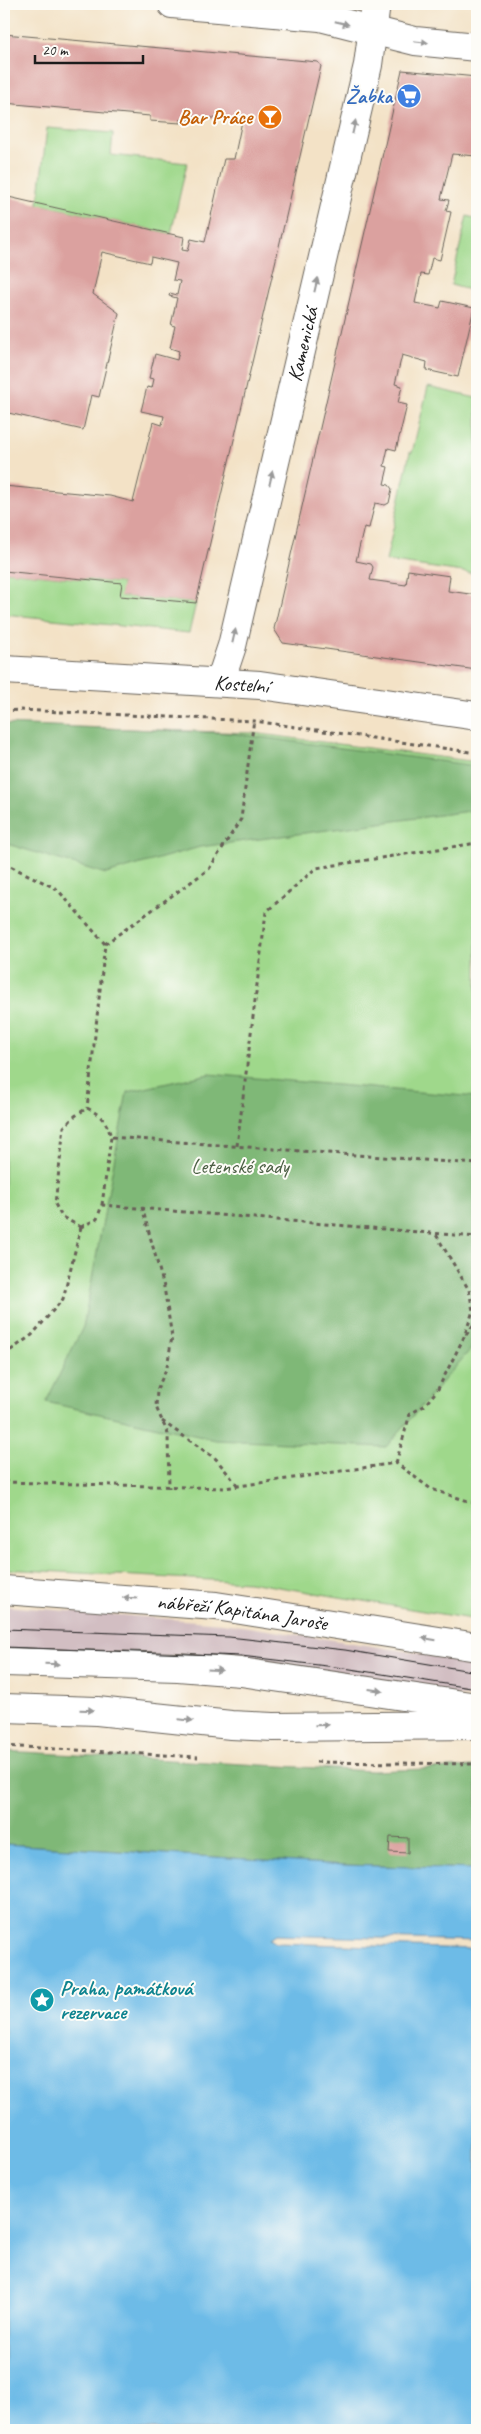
<svg xmlns="http://www.w3.org/2000/svg" width="481" height="2434" font-family="Caveat,sans-serif">
  <style>
    .industrial { fill: #d2bec2 }
    .green { fill: #9fd88b; stroke: #5e7a54 }
    .forest { fill: #7fb877; stroke: #4e6a4a }
    .water { fill: #6dbbe7; stroke: #446c82 }
    .building { fill: #dba19f }
    .lines { fill: none; stroke-linecap: round; stroke-linejoin: round }
    .minor-casing { stroke: #676158; stroke-width: 30 }
    .secondary-casing { stroke: #676158; stroke-width: 30 }
    .path { stroke: #676158; stroke-width: 3; stroke-dasharray: 4 4; stroke-linecap: butt }
    .minor { stroke: #fff; stroke-width: 28 }
    .secondary { stroke: #fff; stroke-width: 28 }
    .tram { stroke: #1c1c1c; stroke-width: 1 }
    .oneway { fill: #999 }
    .labels { text-anchor: middle; stroke-width: 4; stroke-linejoin: round; paint-order: stroke }
    .shop-label { font-size: 21px; font-weight: bold; fill: #366cbe; stroke: #fdfcf7; text-anchor: end }
    .food-label { font-size: 21px; font-weight: bold; fill: #c56008; stroke: #fdfcf7; text-anchor: end }
    .street-label { font-size: 21px; fill: #1c1c1c; stroke: #fdfcf7 }
    .park-label { font-size: 21px; fill: #4a5e43; stroke: #fdfcf7 }
    .culture-label { font-size: 21px; font-weight: bold; fill: #0d838f; stroke: #fdfcf7; text-anchor: start }
  </style>
  <rect width="100%" height="100%" fill="#fdfcf7"/>
  <filter id="ink" filterUnits="userSpaceOnUse"><feTurbulence type="fractalNoise" baseFrequency=".02" numOctaves="2"/><feDisplacementMap in="SourceGraphic" scale="10" xChannelSelector="R" yChannelSelector="G"/><feConvolveMatrix kernelMatrix="1 2 1 2 8 2 1 2 1" color-interpolation-filters="sRGB"/></filter>
  <filter id="wash" filterUnits="userSpaceOnUse"><feTurbulence type="fractalNoise" baseFrequency=".0096" numOctaves="4" result="noise"/><feDisplacementMap in="SourceGraphic" scale="20" xChannelSelector="R" yChannelSelector="G"/><feGaussianBlur stdDeviation="1.12" result="paint"/><feColorMatrix in="noise" values="0 0 0 0 0 0 0 0 0 0 0 0 0 0 0 0 0 1.4 0 .05"/><feComposite in="paint" operator="in"/></filter>
  <g filter="url(#wash)">
    <rect width="100%" height="100%" fill="#f3e2c6"/>
    <path class="industrial" d="M4,1606L222,1623L477,1662V1698L4,1656Z"/>
    <g class="green">
      <path d="M47,128L113,133L111,155L187,163L171,234L38,204Z"/>
      <path d="M467,216L477,219V292L451,285Z"/>
      <path d="M428,387L476,398L477,393V574L386,561L410,452L412,453Z"/>
      <path d="M4,571L122,583L121,596L196,603L189,633L4,614Z"/>
      <path d="M4,725L252,733L477,762V1620L249,1582L4,1569Z"/>
    </g>
    <g class="forest">
      <path d="M4,724L229,733L477,766V810L200,847L106,874L4,843Z"/>
      <path d="M209,1074L477,1097V1342L386,1447L216,1440L46,1402L83,1327L127,1092Z"/>
      <path d="M4,1751L372,1771L477,1767V1869L344,1865L4,1844Z"/>
    </g>
    <path class="water" d="M4,1844L344,1865L477,1869V1941L276,1935L270,1939L276,1943L477,1949V2430H4Z"/>
    <g id="blocks">
      <g class="building">
        <path d="M4,34L318,62L321,66L196,603L120,596L122,583L4,571V486L110,496L133,502L153,422L162,425L164,416L141,411L147,387L152,388L154,379L149,378L155,354L177,360L179,351L170,348L175,326L171,325L177,298L169,296L170,293L177,295L180,281L173,280L177,263L151,257L150,263L102,252L93,294L119,313L99,397L91,395L83,430L4,412V196L184,237L182,250L188,251L191,239L205,242L224,159H234L242,121L193,116V120L181,119V123L150,121V116L4,103Z"/>
        <path d="M402,70L477,77V156L452,154L441,199L449,200L446,211L451,212L440,260L432,258L428,275L421,274L415,303L440,308L442,301L474,308L458,377L426,370L427,362L402,355L395,384L402,386L398,403L407,405L396,450L388,448L384,466L388,467L384,484L389,485L392,489L389,503L385,505L375,503L369,528L364,527L356,561L371,564L373,567L370,580L406,585L408,570L450,576L448,591L477,595V670L283,643L274,629Z"/>
        <path d="M390,1837L408,1838V1853L389,1852Z"/>
      </g>
    </g>
  </g>
  <g filter="url(#ink)">
    <use href="#blocks" fill-opacity="0" stroke="#676158" stroke-width="1"/>
    <g class="lines">
      <defs>
        <g id="minor">
          <path d="M172,4L320,17L415,41L477,47"/>
          <path id="s1" d="M4,670L260,685L477,716"/>
          <path id="s2" d="M220,682L232,646L368,65L376,4"/>
        </g>
        <g id="secondary">
          <path id="s3" d="M4,1590L216,1606L477,1647"/>
          <path d="M4,1662L178,1667L241,1672L477,1707"/>
          <path d="M4,1708L97,1711L231,1725L273,1727L477,1725"/>
        </g>
      </defs>
      <use href="#minor" class="minor-casing"/>
      <use href="#secondary" class="secondary-casing"/>
      <g class="path">
        <path d="M474,4H477"/>
        <path d="M4,711L20,710L254,721L477,753"/>
        <path d="M4,863L57,889L105,944L87,1108"/>
        <path d="M105,944L209,869L241,819L254,719"/>
        <path d="M87,1108C101,1115 107,1122 111,1137L477,1164"/>
        <path d="M237,1146L266,912L316,868L477,843"/>
        <path d="M102,1205L111,1137"/>
        <path d="M142,1207L164,1287L172,1337L167,1367L157,1390L156,1407L168,1434L169,1488"/>
        <path d="M81,1227L97,1219L102,1205L477,1237"/>
        <path d="M81,1227L62,1217L55,1204L64,1127L75,1116L87,1108"/>
        <path d="M466,1335L477,1320"/>
        <path d="M4,1355L32,1335L63,1299L81,1227"/>
        <path d="M162,1421L216,1459L238,1486"/>
        <path d="M396,1463L410,1414L424,1406L438,1389L464,1337L473,1311L469,1290L435,1233"/>
        <path d="M4,1482L225,1488L396,1463L431,1489L477,1504"/>
        <path d="M4,1746L198,1757"/>
        <path d="M316,1762L477,1764"/>
      </g>
      <use href="#minor" class="minor"/>
      <use href="#secondary" class="secondary"/>
      <g class="tram">
        <path d="M4,1629L229,1637L345,1650L477,1672"/>
        <path d="M4,1647L241,1656L344,1668L477,1689"/>
      </g>
    </g>
    <defs><path id="oneway-solid" d="M-6-.8H1V-3.2L6.5 0L1 3.2V.8H-6Z" transform="scale(1.25)"/></defs>
    <g class="oneway">
      <use href="#oneway-solid" transform="translate(342 23) rotate(14)"/>
      <use href="#oneway-solid" transform="translate(421 42) rotate(6)"/>
      <use href="#oneway-solid" transform="translate(354 127) rotate(-77)"/>
      <use href="#oneway-solid" transform="translate(316 285) rotate(-77)"/>
      <use href="#oneway-solid" transform="translate(271 478) rotate(-77)"/>
      <use href="#oneway-solid" transform="translate(234 636) rotate(-77)"/>
      <use href="#oneway-solid" transform="translate(130 1598) rotate(-176)"/>
      <use href="#oneway-solid" transform="translate(429 1639) rotate(-170)"/>
      <use href="#oneway-solid" transform="translate(52 1664) rotate(2)"/>
      <use href="#oneway-solid" transform="translate(215 1670) rotate(4)"/>
      <use href="#oneway-solid" transform="translate(376 1690) rotate(8)"/>
      <use href="#oneway-solid" transform="translate(87 1710) rotate(2)"/>
      <use href="#oneway-solid" transform="translate(186 1720) rotate(6)"/>
      <use href="#oneway-solid" transform="translate(322 1725) rotate(-1)"/>
    </g>
  </g>
  <defs>
    <symbol id="supermarket-disc" viewBox="-11 -11 22 22"><circle r="9.5" fill="#3f7fe0" stroke="#fdfcf7"/><path d="M-6-5.5h2.5l.6 2H6L4.5 2H-2.5L-4.4-4H-6ZM-1.5 3.2a1.3 1.3 0 1 0 .1 0ZM3 3.2a1.3 1.3 0 1 0 .1 0Z" fill="#fff"/></symbol>
    <symbol id="bar-disc" viewBox="-11 -11 22 22"><circle r="9.5" fill="#e8710a" stroke="#fdfcf7"/><path d="M-6-5H6L.8 .8V4.5H3.5V6h-7V4.5H-.8V.8Z" fill="#fff"/></symbol>
    <symbol id="sight-disc" viewBox="-11 -11 22 22"><circle r="9.5" fill="#0f9aa8" stroke="#fdfcf7"/><path d="M0-6L1.8-2.2L6-1.7L2.9 1.2L3.7 5.4L0 3.3L-3.7 5.4L-2.9 1.2L-6-1.7L-1.8-2.2Z" fill="#fff"/></symbol>
  </defs>
  <g fill-rule="evenodd">
    <use href="#supermarket-disc" x="395" y="82" width="28" height="28"/>
    <use href="#bar-disc" x="256" y="103" width="28" height="28"/>
    <use href="#sight-disc" x="28" y="1986" width="28" height="28"/>
  </g>
  <g class="labels">
    <g class="shop-label">
      <text x="392" y="103">Žabka</text>
    </g>
    <g class="food-label">
      <text x="252" y="124">Bar Práce</text>
    </g>
    <g class="street-label">
      <text dy="7" stroke="none"><textPath href="#s2" startOffset="348">Kamenická</textPath></text>
      <text dy="7" stroke="none"><textPath href="#s1" startOffset="238">Kostelní</textPath></text>
      <text dy="7" stroke="none"><textPath href="#s3" startOffset="239">nábřeží Kapitána Jaroše</textPath></text>
    </g>
    <g class="park-label">
      <text x="240" y="1173">Letenské sady</text>
    </g>
    <g class="culture-label">
      <text x="60" y="1995">Praha, památková<tspan x="60" dy="24">rezervace</tspan></text>
    </g>
  </g>
  <rect width="481" height="2434" fill="none" stroke="#fdfcf7" stroke-width="20"/>
  <path d="M35 55v8h108v-8" fill="none" stroke="#1c1c1c" stroke-width="2.5"/>
  <text x="42" y="55" font-size="15" fill="#1c1c1c" stroke="#fdfcf7" stroke-width="4" paint-order="stroke">20 m</text>
</svg>
